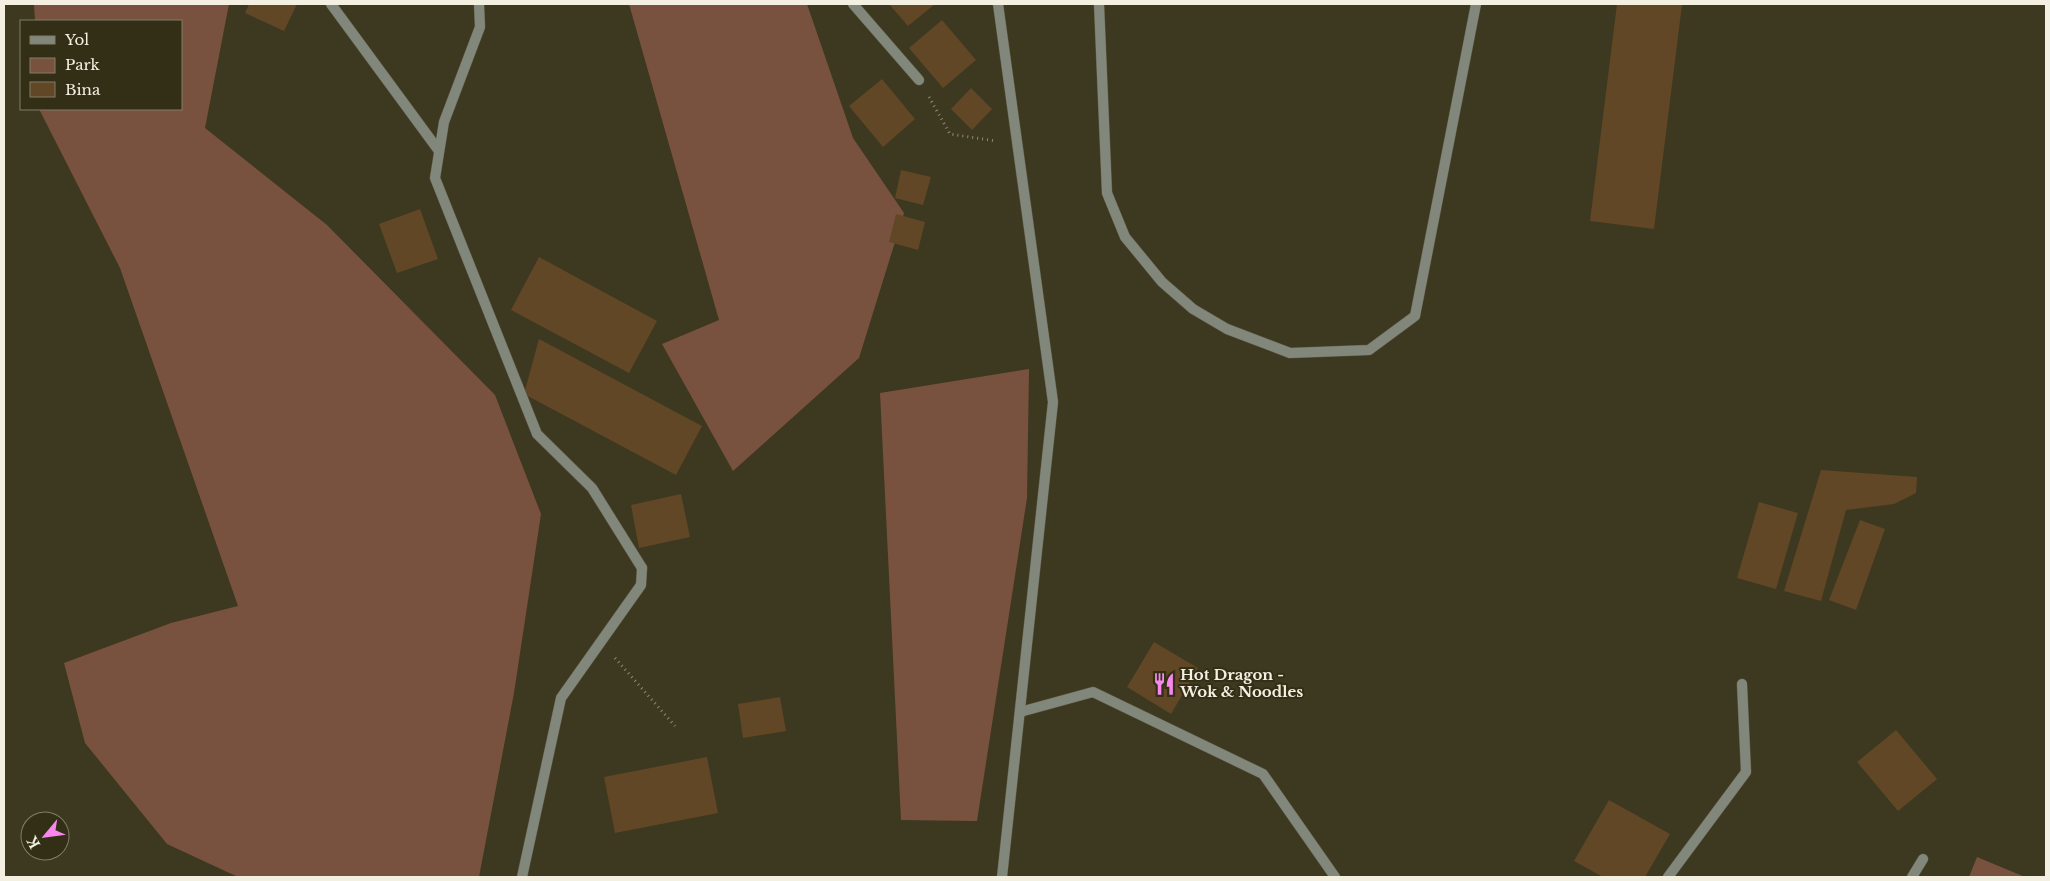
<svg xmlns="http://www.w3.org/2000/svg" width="2050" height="881" font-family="'Libre Baskerville',serif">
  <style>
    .green { fill: #79523f }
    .building { fill: #614725 }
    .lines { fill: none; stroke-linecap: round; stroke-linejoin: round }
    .service-casing { stroke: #5a553f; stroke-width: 11 }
    .minor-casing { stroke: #5a553f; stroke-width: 11 }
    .path { stroke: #8e8a77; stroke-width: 3; stroke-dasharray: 1 4; stroke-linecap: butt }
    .service { stroke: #82877b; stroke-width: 10 }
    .minor { stroke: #82877b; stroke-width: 10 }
    .labels { text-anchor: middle; stroke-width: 4; stroke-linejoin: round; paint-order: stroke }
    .poi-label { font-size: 15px; font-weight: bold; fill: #f3f0e2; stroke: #332e16; text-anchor: start }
  </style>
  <rect width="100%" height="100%" fill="#3d3820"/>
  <g class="green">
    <path d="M34,4H229L205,128L327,225L495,395L541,514L514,693L479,877H238L167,844L85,743L64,663L171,623L238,606L120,268L39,109H181V21H35Z"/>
    <path d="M629,4H807L853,138L904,213L859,358L733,471L662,344L719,320Z"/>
    <path d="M1029,369L1027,498L977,821L901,820L880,393Z"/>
    <path d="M1977,857L2025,877H1969Z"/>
  </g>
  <g class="building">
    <path d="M249,4H297L284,31L245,13Z"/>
    <path d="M889,4H935L908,26Z"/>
    <path d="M1617,4L1682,5L1654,229L1590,221Z"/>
    <path d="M942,20L976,60L943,88L909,48Z"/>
    <path d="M882,79L915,119L883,147L849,106Z"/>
    <path d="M971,88L992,109L972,130L951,109Z"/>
    <path d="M901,170L931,177L923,205L895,198Z"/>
    <path d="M420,209L438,259L397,273L379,224Z"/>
    <path d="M896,214L925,222L918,250L889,242Z"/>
    <path d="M539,257L657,321L629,373L511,310Z"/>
    <path d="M539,339L702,426L676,475L524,394Z"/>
    <path d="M1821,470L1917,477L1916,493L1894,504L1846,510L1821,601L1784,591Z"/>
    <path d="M681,494L690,537L639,548L631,505Z"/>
    <path d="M1759,502L1798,513L1776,589L1737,578Z"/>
    <path d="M1860,520L1885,529L1856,610L1829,600Z"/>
    <path d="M1154,642L1198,668L1171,714L1127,687Z"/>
    <path d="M780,697L786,731L743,738L738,704Z"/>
    <path d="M1896,730L1937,779L1898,811L1857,762Z"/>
    <path d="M707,757L718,813L615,833L604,777Z"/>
    <path d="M1609,800L1670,834L1645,877H1603L1574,861Z"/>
  </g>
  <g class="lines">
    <defs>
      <g id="service">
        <path d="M331,4L439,151"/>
        <path d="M1020,712L1093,692L1263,774L1335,877"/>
        <path d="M522,877L561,698L641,585L642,568"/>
        <path d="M1668,877L1746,772L1742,684"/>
        <path d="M1912,877L1923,859"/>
      </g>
      <g id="minor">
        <path d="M479,4L480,27L444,122L435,178L537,434L592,488L642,568"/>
        <path d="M853,4L919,80"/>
        <path d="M998,4L1053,402L1002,877"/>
        <path d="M1099,4L1107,193L1125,237L1162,282L1193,309L1227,329L1290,353L1369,350L1415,316L1476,4"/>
      </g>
    </defs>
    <use href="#service" class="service-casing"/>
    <use href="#minor" class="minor-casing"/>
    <g class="path">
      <path d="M929,97L950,134L996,141"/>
      <path d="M615,658L675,726"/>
    </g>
    <use href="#service" class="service"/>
    <use href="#minor" class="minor"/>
  </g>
  <defs>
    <symbol id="restaurant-bare" viewBox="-9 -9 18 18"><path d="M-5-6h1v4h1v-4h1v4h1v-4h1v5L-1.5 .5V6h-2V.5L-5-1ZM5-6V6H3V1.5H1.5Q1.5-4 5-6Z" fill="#f788eb" stroke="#332e16" stroke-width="2.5" paint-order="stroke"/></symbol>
  </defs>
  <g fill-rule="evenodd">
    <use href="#restaurant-bare" x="1148" y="668" width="32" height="32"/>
  </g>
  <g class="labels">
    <g class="poi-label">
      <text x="1180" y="680">Hot Dragon -<tspan x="1180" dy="17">Wok &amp; Noodles</tspan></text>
    </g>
  </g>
  <rect width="2050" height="881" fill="none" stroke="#f3f0e2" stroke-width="10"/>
  <rect x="20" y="20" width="162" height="90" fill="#332e16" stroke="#807c68"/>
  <rect x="30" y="36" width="25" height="8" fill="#82877b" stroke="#807c68"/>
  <text x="65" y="45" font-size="15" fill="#f3f0e2">Yol</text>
  <rect x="30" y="58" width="25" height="15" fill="#79523f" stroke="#807c68"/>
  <text x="65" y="70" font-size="15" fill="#f3f0e2">Park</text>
  <rect x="30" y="82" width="25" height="15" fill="#614725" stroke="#807c68"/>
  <text x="65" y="95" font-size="15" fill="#f3f0e2">Bina</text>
  <g transform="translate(45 836) rotate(241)"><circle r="24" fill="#332e16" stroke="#807c68"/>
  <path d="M0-4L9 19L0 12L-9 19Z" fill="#f788eb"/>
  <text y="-8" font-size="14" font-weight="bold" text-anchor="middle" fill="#f3f0e2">K</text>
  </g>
</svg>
